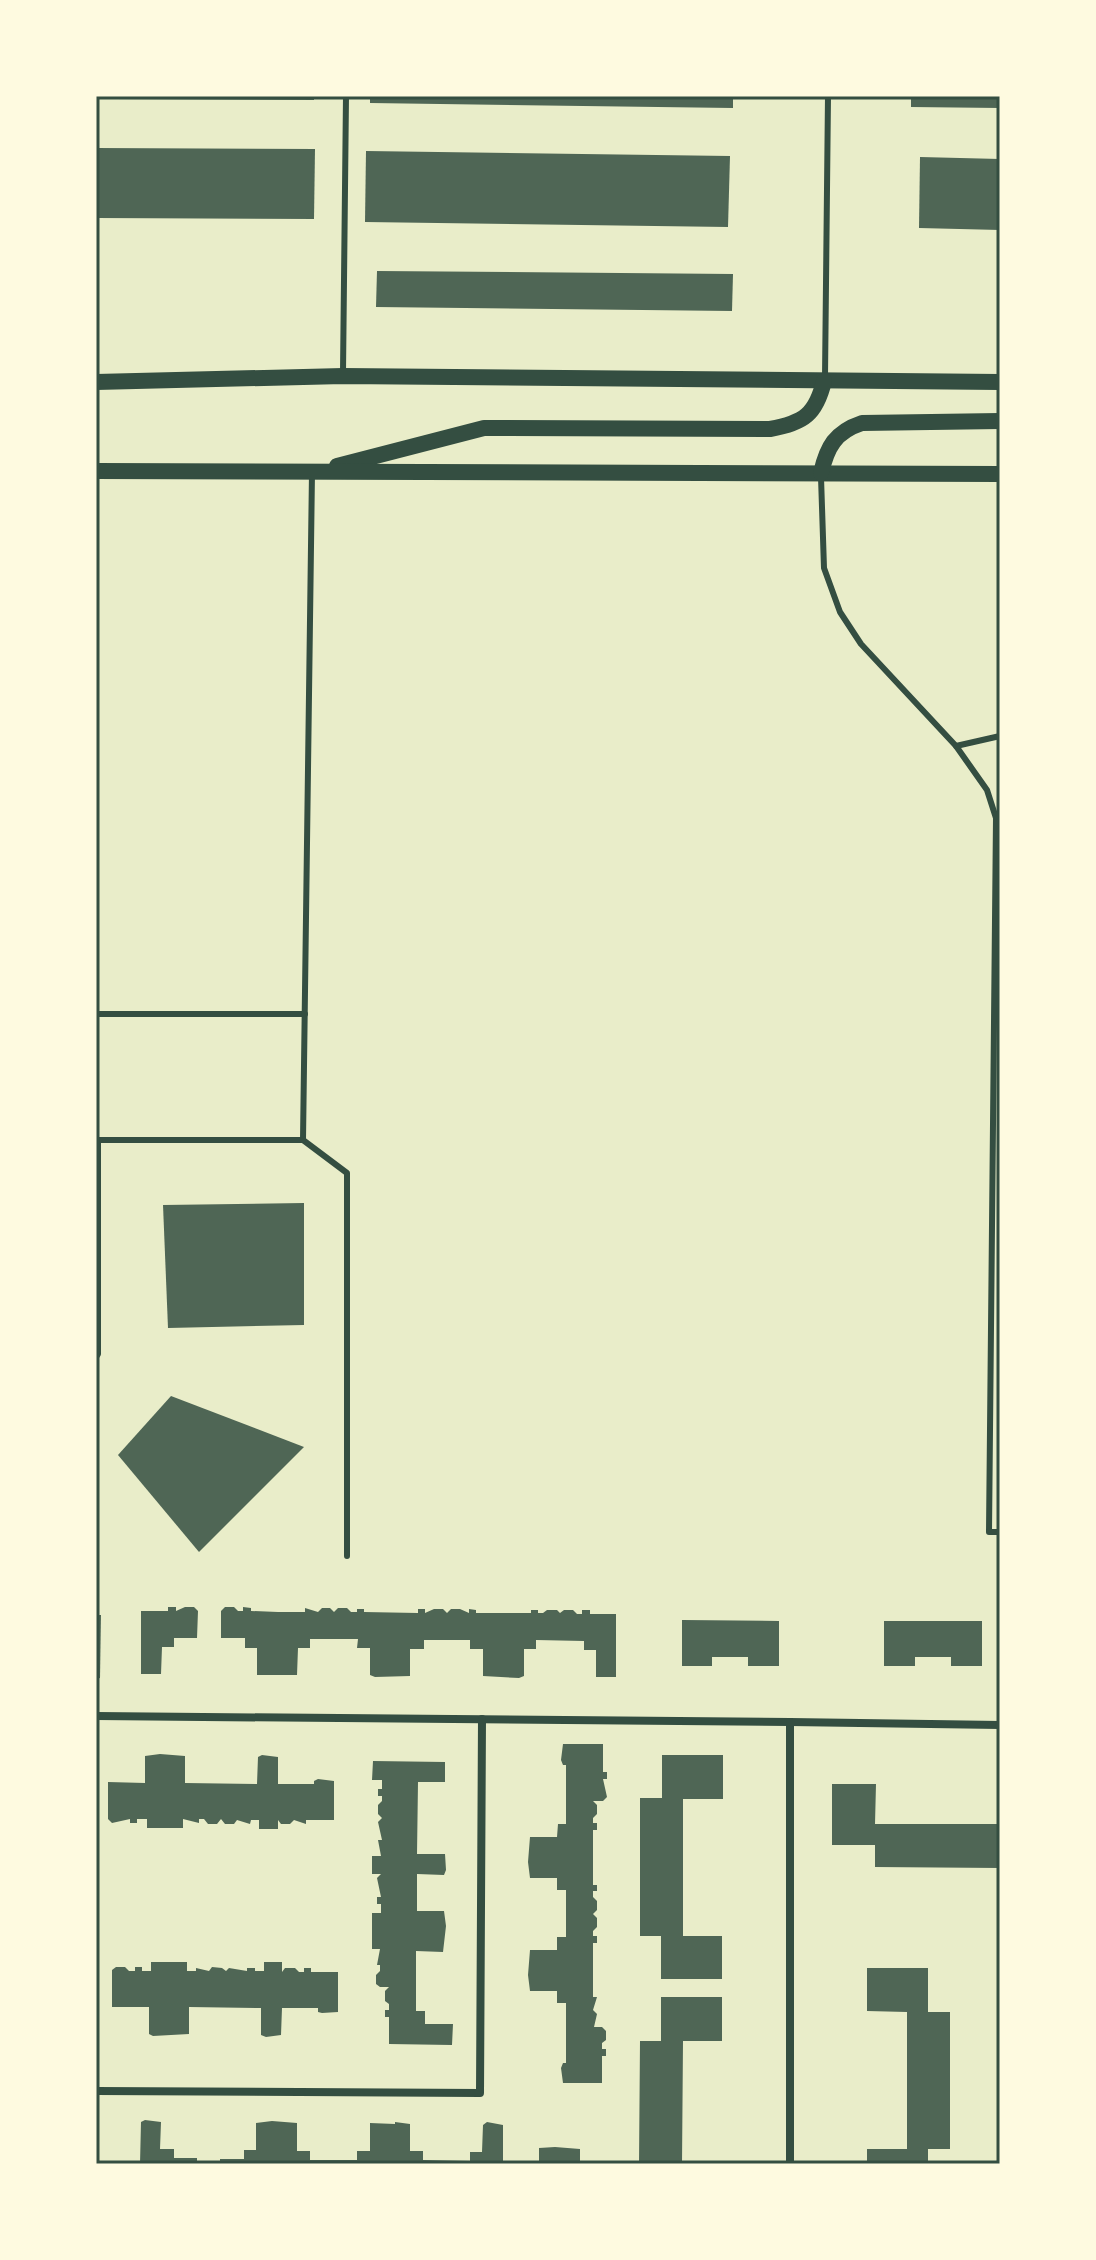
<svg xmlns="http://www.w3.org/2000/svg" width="1096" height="2260" font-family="'Fira Sans',sans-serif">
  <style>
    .building { fill: #4f6655 }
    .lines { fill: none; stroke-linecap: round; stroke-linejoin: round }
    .service { stroke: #344e41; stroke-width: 6 }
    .minor { stroke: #344e41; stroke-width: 8 }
    .secondary { stroke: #344e41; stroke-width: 16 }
    .neatline { fill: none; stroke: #344e41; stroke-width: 3 }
  </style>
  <rect width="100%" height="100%" fill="#e9edc9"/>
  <g class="building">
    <path d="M113,96H314V100L113,99Z"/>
    <path d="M370,96H733V108L370,103Z"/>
    <path d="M911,96H1000V108L911,107Z"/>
    <path d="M96,148L315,149L314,219L96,218Z"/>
    <path d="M366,151L730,156L728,227L365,222Z"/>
    <path d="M920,157L1000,159V230L919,228Z"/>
    <path d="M377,271L733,274L732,311L376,307Z"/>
    <path d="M304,1203V1325L168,1328L163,1205Z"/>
    <path d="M171,1396L304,1447L199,1552L118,1455Z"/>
    <path d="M168,1607H176V1611L185,1607H194L198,1611L197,1638H174V1647H162L161,1674H141V1611H168Z"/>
    <path d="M225,1607H234L238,1611H243V1607L251,1608V1611L278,1612H305V1608L318,1612L322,1608H330L334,1612L338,1608H347L351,1612H357V1609H364V1612L418,1613V1609H425V1613L434,1609H443L447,1613L451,1609H460L469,1613V1609L476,1610V1613H531V1610H538V1613H543L547,1610H557L560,1613L564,1610H573L577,1614H582V1610H590V1614H616V1677H596V1650H584V1641L536,1640V1649H524V1676L519,1678L483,1676V1649H470V1640H424V1649H410V1676L375,1677L370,1675V1648H357L358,1639H310V1648H298L297,1675H257V1648H245V1638H221V1611Z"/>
    <path d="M96,1615H101L100,1678L96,1679Z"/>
    <path d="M682,1620L779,1621V1666H748V1657H712V1666H682Z"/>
    <path d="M884,1621H982V1666H951V1657H915V1666H884Z"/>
    <path d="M563,1744H603V1772H607V1779H603L607,1797L603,1801H593L597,1805V1814L593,1818V1823H597V1830H593V1885H597V1891H593V1897L597,1901V1910L593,1914L597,1918V1927L593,1931V1936H597V1943H593V1997H597L593,2010L597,2014L594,2027H602L606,2031V2040L602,2043V2049H606V2056H602V2083H563L561,2068L563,2063H566V2003H557V1991H530L528,1975L530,1950H557V1937H566V1890H557V1878H530L528,1862L530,1837H557L558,1824H566V1765H563L561,1760Z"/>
    <path d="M160,1754L185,1756V1783L257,1784L258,1757L262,1755L278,1757V1784H314V1781L318,1779L334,1781V1820H306V1824L294,1820L290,1824H281L278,1820V1829H259V1820H251L250,1824L237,1820L234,1824H225L221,1819L217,1824H208L204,1819H199V1823L183,1819V1828H147V1819H137V1823H130V1819L112,1823L108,1819V1782L145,1783V1756Z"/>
    <path d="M662,1755H723V1799H683V1936H722V1979H661V1936H640V1798H662Z"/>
    <path d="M373,1761L445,1762V1782H418L417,1854H445L446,1870L444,1875L417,1874V1911H444L446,1926L443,1952L416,1951V2011H425V2024H453L452,2045L389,2044V2017H385V2010H389V2004L385,2001V1991L389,1987H380L376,1984V1975L380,1971V1965H377L380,1949H372V1913H381V1904H377V1897H381L377,1878L381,1874H372V1856H381L378,1840H382L378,1822L382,1818L378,1814V1805L382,1801V1796H378V1789H382V1780H372Z"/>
    <path d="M832,1784H876L875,1824H1000V1868L875,1867V1845H832Z"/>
    <path d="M151,1962H187V1971H196V1968L209,1971L212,1967L222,1968L226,1971L229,1968L247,1971V1968H255V1971H264V1962H282V1972L285,1968H295L299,1972H304V1968H311V1972H338V2012L322,2013L318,2012V2008H282L281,2035L266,2037L261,2035V2008L189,2007V2034L153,2036L149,2034V2007H112V1970L116,1967H125L129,1971H135V1967H142V1971H151Z"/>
    <path d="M867,1968H928V2012H950V2149H928V2164H867V2149H907V2012L867,2011Z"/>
    <path d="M661,1997H722V2041H683L682,2164H639L640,2041H661Z"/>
    <path d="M145,2120L161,2122L160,2149H174V2158H197V2164H140L141,2122Z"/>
    <path d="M272,2121L297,2123V2151H310V2160H357V2151H370V2123L395,2124V2122L410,2124V2151H423V2160L470,2161V2152H482L483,2125L487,2122L503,2125V2164H220V2159H244V2150H256V2123Z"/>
    <path d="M555,2147L580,2149V2164H539V2148Z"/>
  </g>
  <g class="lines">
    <g class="service">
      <path d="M343,373L346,96"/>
      <path d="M825,377L828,96"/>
      <path d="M821,477L824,568L840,612L861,644L956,746L987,790L996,818L989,1532H1000"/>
      <path d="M956,746L1000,736"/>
      <path d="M96,1014H305"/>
      <path d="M96,1140H303L347,1173V1556"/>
      <path d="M303,1140L312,472"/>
      <path d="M96,1357L98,1354V1140"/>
    </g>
    <g class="minor">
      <path d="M96,1716L790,1722V2164"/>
      <path d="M790,1722L1000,1725"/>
      <path d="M96,2091L480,2093L482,1719"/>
    </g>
    <g class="secondary">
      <path d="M96,382L343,376L1000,382"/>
      <path d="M337,466L484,428L770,429C804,423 816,414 824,381"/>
      <path d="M96,471L1000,474"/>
      <path d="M821,473C827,447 835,432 862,423L1000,421"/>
    </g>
  </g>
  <rect width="1096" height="2260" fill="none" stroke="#fefae0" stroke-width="196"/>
  <rect x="98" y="98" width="900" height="2064" class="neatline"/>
</svg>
